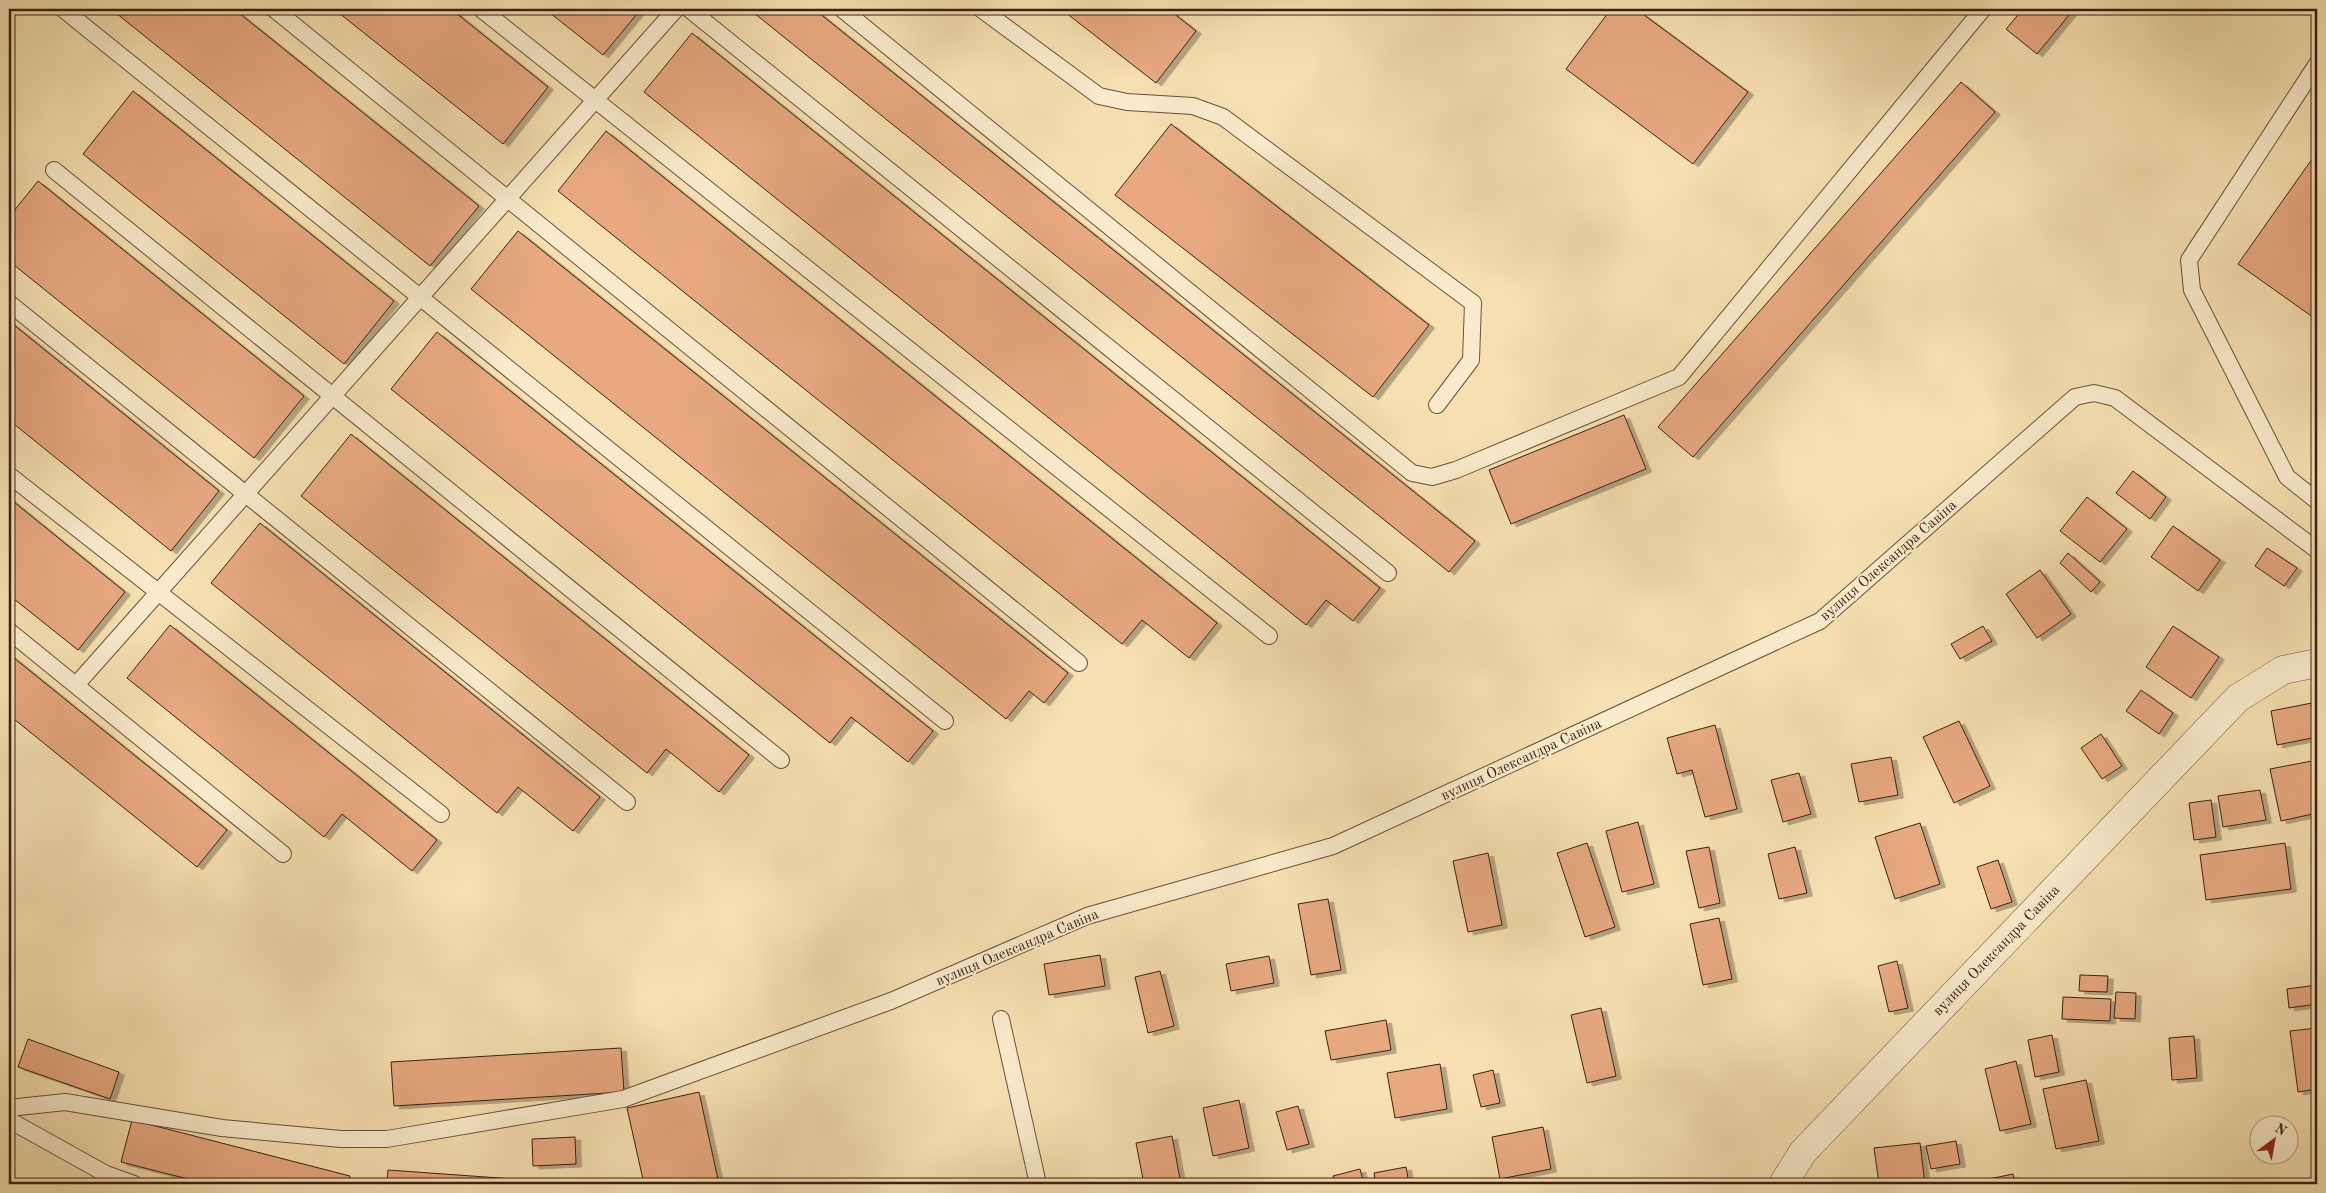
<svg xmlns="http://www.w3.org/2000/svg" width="2326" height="1193" font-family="'Old Standard TT',serif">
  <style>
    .building { fill: #e8a981; stroke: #3a2014; filter: url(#shadow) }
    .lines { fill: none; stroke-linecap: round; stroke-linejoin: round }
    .service-casing { stroke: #69503b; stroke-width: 18 }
    .minor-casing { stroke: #69503b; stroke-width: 29 }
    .service { stroke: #f9ebcc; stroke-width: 16 }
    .minor { stroke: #f9ebcc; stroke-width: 28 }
    .labels { text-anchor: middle; stroke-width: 4; stroke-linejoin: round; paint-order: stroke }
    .street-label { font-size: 15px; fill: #3a2014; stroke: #f9ebcc }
  </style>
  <defs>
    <filter id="shadow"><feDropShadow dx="5.5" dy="3" stdDeviation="0" flood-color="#0004"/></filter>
  </defs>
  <rect width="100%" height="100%" fill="#f6e0b1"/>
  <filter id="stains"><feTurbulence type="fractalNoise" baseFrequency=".004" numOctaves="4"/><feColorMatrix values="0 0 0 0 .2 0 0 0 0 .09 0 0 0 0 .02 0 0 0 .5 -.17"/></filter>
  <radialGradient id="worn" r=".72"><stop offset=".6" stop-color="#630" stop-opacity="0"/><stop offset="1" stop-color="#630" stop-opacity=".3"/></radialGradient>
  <g class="building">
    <path d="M111,9H234L479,206L430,266Z"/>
    <path d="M334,9H451L548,87L503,144Z"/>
    <path d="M545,9H641L603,55Z"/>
    <path d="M749,9H814L1475,541L1449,572Z"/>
    <path d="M1061,9H1168L1196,31L1156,83Z"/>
    <path d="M1611,9H1636L1748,92L1693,164L1566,69Z"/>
    <path d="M2023,9H2074L2037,54L2006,29Z"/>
    <path d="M692,33L1380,588L1353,621L1326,600L1306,625L644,92Z"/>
    <path d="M1961,82L1995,112L1693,457L1658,427Z"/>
    <path d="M133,91L394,301L344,364L83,154Z"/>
    <path d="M1171,124L1429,325L1373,397L1115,195Z"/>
    <path d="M606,131L1217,623L1189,658L1142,620L1122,644L558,191Z"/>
    <path d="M2317,152V320L2238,264Z"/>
    <path d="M38,181L304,396L254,458L9,261V217Z"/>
    <path d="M518,231L1068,673L1044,703L1029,691L1006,719L471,289Z"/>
    <path d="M9,321L219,491L171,551L9,420Z"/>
    <path d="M437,332L933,731L908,762L851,717L830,743L391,389Z"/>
    <path d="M1624,415L1646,469L1511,524L1489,470Z"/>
    <path d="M351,434L749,755L719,792L666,749L647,773L301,496Z"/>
    <path d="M2133,471L2166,497L2150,519L2116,493Z"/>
    <path d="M2087,497L2127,529L2100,562L2060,531Z"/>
    <path d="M9,498L125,592L78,650L9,595Z"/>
    <path d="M260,523L600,797L573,831L518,787L497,813L211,583Z"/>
    <path d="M2173,526L2220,560L2198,591L2151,557Z"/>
    <path d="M2267,548L2297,568L2284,586L2255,566Z"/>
    <path d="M2068,553L2100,582L2091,592L2060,563Z"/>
    <path d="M2040,570L2071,614L2037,638L2006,594Z"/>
    <path d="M170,625L437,840L412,871L342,814L324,837L127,678Z"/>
    <path d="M1983,626L1992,641L1960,659L1951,644Z"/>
    <path d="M2173,626L2219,657L2191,698L2146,667Z"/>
    <path d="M9,654L227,830L197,867L9,715Z"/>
    <path d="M2141,690L2173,713L2159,734L2126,711Z"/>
    <path d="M2317,702V737L2277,745L2271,711Z"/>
    <path d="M1959,721L1990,786L1954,803L1923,737Z"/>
    <path d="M1715,725L1737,809L1705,817L1692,770L1677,774L1667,738Z"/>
    <path d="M2101,734L2122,766L2102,779L2081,748Z"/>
    <path d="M1891,757L1898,795L1859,802L1851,764Z"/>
    <path d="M2317,760V813L2281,821L2270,769Z"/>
    <path d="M1799,773L1811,814L1783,822L1771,780Z"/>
    <path d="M2260,790L2266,820L2223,827L2218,796Z"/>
    <path d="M2211,800L2216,837L2194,840L2189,803Z"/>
    <path d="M1638,822L1654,884L1622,892L1606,831Z"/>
    <path d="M1920,823L1940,884L1895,899L1875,837Z"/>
    <path d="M1587,843L1615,927L1585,937L1557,853Z"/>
    <path d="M2285,843L2291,889L2206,900L2200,855Z"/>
    <path d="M1709,847L1720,903L1699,908L1686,851Z"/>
    <path d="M1795,847L1807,893L1779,899L1768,854Z"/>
    <path d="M1488,853L1502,925L1468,932L1453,861Z"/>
    <path d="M1998,860L2012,902L1991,909L1977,867Z"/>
    <path d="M1328,899L1341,970L1311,975L1298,904Z"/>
    <path d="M1719,918L1732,979L1703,985L1690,924Z"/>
    <path d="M1100,955L1105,986L1049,995L1044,964Z"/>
    <path d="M1269,956L1274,983L1231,991L1226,964Z"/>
    <path d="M1897,961L1908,1008L1889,1012L1878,966Z"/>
    <path d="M1160,971L1174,1026L1148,1033L1135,977Z"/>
    <path d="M2080,975L2108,976L2107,992L2079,991Z"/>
    <path d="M2317,985V1004L2289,1008L2287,989Z"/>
    <path d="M2116,992L2136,993L2135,1019L2114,1018Z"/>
    <path d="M2063,997L2111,999L2110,1021L2062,1019Z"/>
    <path d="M1601,1008L1616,1076L1587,1083L1571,1015Z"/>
    <path d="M1386,1020L1391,1050L1331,1060L1325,1031Z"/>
    <path d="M2317,1028V1089L2298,1092L2290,1031Z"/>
    <path d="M2052,1035L2059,1072L2035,1077L2028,1040Z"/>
    <path d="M2194,1036L2197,1078L2172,1080L2169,1038Z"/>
    <path d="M28,1039L119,1072L110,1099L18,1067Z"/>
    <path d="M621,1048L624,1092L394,1106L391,1062Z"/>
    <path d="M2016,1061L2031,1124L2000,1131L1985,1069Z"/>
    <path d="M1440,1064L1447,1109L1395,1118L1387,1073Z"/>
    <path d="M1493,1070L1500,1103L1481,1107L1473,1075Z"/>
    <path d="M2086,1080L2099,1141L2056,1149L2043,1089Z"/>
    <path d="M699,1092L719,1184H644L627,1108Z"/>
    <path d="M1239,1100L1249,1148L1213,1156L1203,1108Z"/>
    <path d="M1298,1106L1309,1144L1287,1150L1276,1112Z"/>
    <path d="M132,1120L350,1176L348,1184H208L121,1162Z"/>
    <path d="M1543,1127L1551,1169L1500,1179L1492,1137Z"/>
    <path d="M1172,1136L1181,1184H1144L1136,1143Z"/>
    <path d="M575,1137L576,1164L533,1166L532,1139Z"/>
    <path d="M1956,1141L1960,1164L1931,1169L1926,1146Z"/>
    <path d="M1920,1143L1925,1184H1879L1874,1148Z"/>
    <path d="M1406,1167L1409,1184H1376L1374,1173Z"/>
    <path d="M1360,1169L1364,1184H1335L1333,1176Z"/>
    <path d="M388,1170L583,1184H387Z"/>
    <path d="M2013,1174L2015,1184H1985L1984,1180Z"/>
  </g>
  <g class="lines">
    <defs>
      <g id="service">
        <path d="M63,9L945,721"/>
        <path d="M274,9L1079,663"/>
        <path d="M481,9L1269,636"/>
        <path d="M689,9L1388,573"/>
        <path d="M842,9L1412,473L1432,477L1456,470L1679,377L1983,9"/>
        <path d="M981,9L1099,96L1127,102L1193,106L1223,117L1473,303L1471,360L1437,405"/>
        <path d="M2317,64L2189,260L2192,290L2287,477L2317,501"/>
        <path d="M54,170L781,760"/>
        <path d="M9,303L627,802"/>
        <path d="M9,475L441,814"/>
        <path d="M9,631L283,854"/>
        <path d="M76,685L676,9"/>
        <path d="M1001,1019L1038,1184"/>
        <path d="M9,1108L65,1102L222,1128L341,1139H387L623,1099L891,1001L1087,916L1333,846L1820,621L2075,397L2094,393L2115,398L2317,550"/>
        <path d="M9,1120L106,1174L134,1184"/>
      </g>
      <path id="minor" d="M1783,1184L1803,1152L2238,698L2283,670L2317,663"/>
    </defs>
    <use href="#service" class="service-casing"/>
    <use href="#minor" class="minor-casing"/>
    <use href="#service" class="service"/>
    <use href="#minor" class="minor"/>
  </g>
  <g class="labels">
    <g class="street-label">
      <text transform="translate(1888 560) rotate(-41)" y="5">вулиця Олександра Савіна</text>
      <text transform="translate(1521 759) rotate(-25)" y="5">вулиця Олександра Савіна</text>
      <text transform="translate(1017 947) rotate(-23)" y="5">вулиця Олександра Савіна</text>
      <text transform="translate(1996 950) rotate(-46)" y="5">вулиця Олександра Савіна</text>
    </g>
  </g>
  <rect width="2326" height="1193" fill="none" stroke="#f6e0b1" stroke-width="30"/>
  <rect x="10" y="10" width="2306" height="1173" fill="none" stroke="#3a2014" stroke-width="2.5"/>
  <rect x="15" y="15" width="2296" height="1163" fill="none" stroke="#3a2014"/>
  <g transform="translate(2274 1140) rotate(32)"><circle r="24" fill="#f9ebcc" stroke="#ad9a82"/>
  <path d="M0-4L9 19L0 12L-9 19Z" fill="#8f2418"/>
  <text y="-8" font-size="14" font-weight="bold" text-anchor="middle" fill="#3a2014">N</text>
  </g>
  <rect width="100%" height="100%" filter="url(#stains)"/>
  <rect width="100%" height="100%" fill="url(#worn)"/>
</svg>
